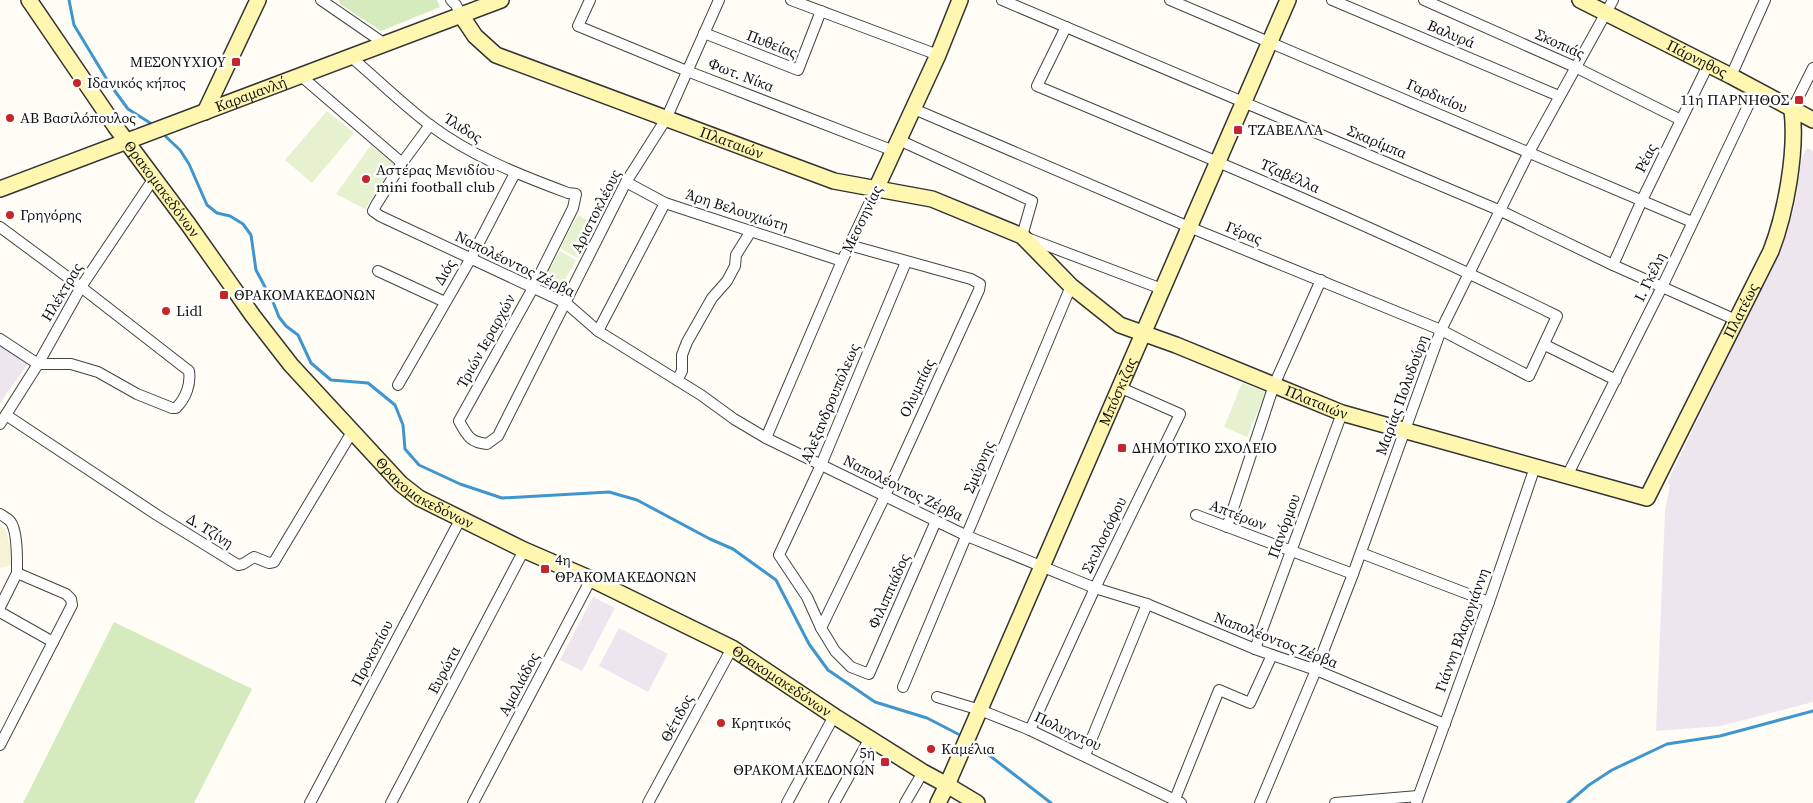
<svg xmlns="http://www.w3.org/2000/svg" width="1813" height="803" font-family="'Source Serif 4',serif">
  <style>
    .industrial { fill: #eee6ef }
    .farmland { fill: #f6f3d4 }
    .green { fill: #d5ebbd }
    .pitch { fill: #e6f2cf }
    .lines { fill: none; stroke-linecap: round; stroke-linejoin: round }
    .stream { stroke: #3f96cf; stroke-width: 3 }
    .street-casing { stroke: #444; stroke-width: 12 }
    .secondary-casing { stroke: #333; stroke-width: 18 }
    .street { stroke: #fff; stroke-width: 10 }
    .secondary { stroke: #fff6b0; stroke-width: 15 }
    .poi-dot { fill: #c4262e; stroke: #fff; stroke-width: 2 }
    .labels { text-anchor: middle; stroke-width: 5; stroke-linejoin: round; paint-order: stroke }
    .street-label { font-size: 15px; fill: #111; stroke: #fff }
    .poi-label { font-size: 15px; fill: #111; stroke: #fff; text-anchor: start }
  </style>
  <rect width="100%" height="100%" fill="#fffdf5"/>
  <g class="industrial">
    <path d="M1807,148L1813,151V702L1721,726L1656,731L1665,511L1670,485L1667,483L1784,241L1795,205L1802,157Z"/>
    <path d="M0,344L29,362L0,403Z"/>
    <path d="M593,597L615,608L582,671L560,660Z"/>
    <path d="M619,628L668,654L648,692L599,666Z"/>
  </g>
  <path class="farmland" d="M0,524L6,531L14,564L0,568Z"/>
  <g class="green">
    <path d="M339,0H437L440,7L381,31L340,4Z"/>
    <path d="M114,622L252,689L194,803H23Z"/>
  </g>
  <g class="pitch">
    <path d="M327,111L354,133L312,183L285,160Z"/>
    <path d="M371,145L395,165L365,209L336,194Z"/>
    <path d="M578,215L595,224L577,258L560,248Z"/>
    <path d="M560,251L576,260L559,291L542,282Z"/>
    <path d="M1242,383L1266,392L1247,437L1224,427Z"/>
  </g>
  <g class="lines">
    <g class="stream">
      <path d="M69,0L74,25L109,83L128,109L155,126"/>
      <path d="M163,134L180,150L189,164L207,205L217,213L230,216L243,224L251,235L256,270L273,302L279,317L286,326L298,335L311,363L331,380L368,383L395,405L403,425L405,449L419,465L460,484L502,498L609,492L637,500L710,539L733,549L776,580L809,644L828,670L875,702L927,718L958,734"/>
      <path d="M985,752L1051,803"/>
      <path d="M1568,803L1589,785L1612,770L1667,744L1720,736L1813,711"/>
    </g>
    <defs>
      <g id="street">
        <path d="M321,0L385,44"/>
        <path d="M451,0L456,5L461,15"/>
        <path d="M590,0L578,26L687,71L894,151"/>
        <path d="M791,0L938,55"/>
        <path d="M1002,0L1501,211L1613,265L1736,320"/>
        <path d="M1170,0L1692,222"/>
        <path d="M1332,0L1559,96"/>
        <path d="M1424,0L1575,67L1681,120"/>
        <path d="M704,33L798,70L821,11"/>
        <path d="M351,57C377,79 402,104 430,125C471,156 520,175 568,193L576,194L573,208L533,288L459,421C467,435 469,442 487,444L498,436L626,182L666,119L719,0"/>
        <path d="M301,76L402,163"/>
        <path d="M1731,76L1765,0"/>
        <path d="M914,109L1189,227L1441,330L1529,376L1557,316C1387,232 1212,159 1037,86L1066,27"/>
        <path d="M1792,110L1813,68"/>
        <path d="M430,125L402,163L376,205L373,211L380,216L566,303L598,331L701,395L734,419L766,438L967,536L1095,588L1147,604L1255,649L1316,670L1445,724"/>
        <path d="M899,140L1032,201L1022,236L1162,289"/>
        <path d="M626,182L665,203L842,261"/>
        <path d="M0,227L81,287L189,371C191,384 186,398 176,408H172L137,394L98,372L71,364H38L0,339"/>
        <path d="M906,262L821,465L779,555L807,597L821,628L835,651L851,667L869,674L936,521"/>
        <path d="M1613,265L1642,200L1708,65"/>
        <path d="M378,271L445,302"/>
        <path d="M598,331L665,203"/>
        <path d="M1545,345L1616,380"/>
        <path d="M677,380L682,371V355L687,342L712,298L727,281L735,266L736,255L751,231"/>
        <path d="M398,385L471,258L515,173"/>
        <path d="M6,415L157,515L238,565L243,564L254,557L269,563L274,562L352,432"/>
        <path d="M0,424L38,364L81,287L154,178"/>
        <path d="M766,438L842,261L876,189"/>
        <path d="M1567,476L1662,287L1756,89"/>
        <path d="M0,514C3,516 7,518 10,521C18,530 17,561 17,573"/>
        <path d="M1196,515L1353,574"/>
        <path d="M1227,527L1274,385L1321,280"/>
        <path d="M1361,553L1489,602"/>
        <path d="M0,607L17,573L66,594L71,599L72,605L0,745"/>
        <path d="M0,612L53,642"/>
        <path d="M821,628L885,496L979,290L980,284L971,279L849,245"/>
        <path d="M1255,649L1342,413"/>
        <path d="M903,687L1071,286"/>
        <path d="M937,697L980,710L1030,730L1181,803"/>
        <path d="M1030,730L1095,588L1180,414L1119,387"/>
        <path d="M1085,755L1147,604"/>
        <path d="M1175,799L1219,690L1250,703L1272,655"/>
        <path d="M310,803L461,518"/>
        <path d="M391,803L524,550"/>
        <path d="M473,803L591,579"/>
        <path d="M648,803L732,648"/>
        <path d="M787,803L834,716"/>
        <path d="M834,803L870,738"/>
        <path d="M905,803L923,772"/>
        <path d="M1260,803L1316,670L1353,574L1441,330L1529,152L1613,0"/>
        <path d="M1335,803L1418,796"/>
        <path d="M1416,803L1489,602L1535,467"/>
      </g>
      <g id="secondary">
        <path id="s1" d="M29,0L115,126L188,224L253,316L291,365L401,484L419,498L524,550L591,579L732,648L834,716L923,772L947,785L977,803"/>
        <path id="s2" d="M1580,0L1731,76L1813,120"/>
        <path id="s3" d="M461,15L475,36L496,55L834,181L932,199L1022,236L1071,286L1120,325L1176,345L1342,413L1647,498L1771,251C1786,212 1797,151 1792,110"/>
        <path d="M205,112L258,0"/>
        <path id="s4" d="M0,189L501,0"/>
        <path d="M876,189L938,55L960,0"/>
        <path id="s5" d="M938,803L947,785L1288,0"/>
      </g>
    </defs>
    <use href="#street" class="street-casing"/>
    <use href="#secondary" class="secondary-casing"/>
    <use href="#street" class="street"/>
    <use href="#secondary" class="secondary"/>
  </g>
  <g class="poi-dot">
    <rect x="231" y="57" width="10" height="10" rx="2.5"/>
    <circle cx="77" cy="83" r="5"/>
    <rect x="1794" y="95" width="10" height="10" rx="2.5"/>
    <circle cx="10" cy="118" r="5"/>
    <rect x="1233" y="125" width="10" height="10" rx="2.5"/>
    <circle cx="366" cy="179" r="5"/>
    <circle cx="10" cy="215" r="5"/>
    <rect x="219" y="290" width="10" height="10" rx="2.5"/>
    <circle cx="166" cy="311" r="5"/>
    <rect x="1117" y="443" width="10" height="10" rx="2.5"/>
    <rect x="540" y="564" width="10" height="10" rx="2.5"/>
    <circle cx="721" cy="723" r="5"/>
    <circle cx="931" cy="749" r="5"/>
    <rect x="880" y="757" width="10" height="10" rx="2.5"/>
  </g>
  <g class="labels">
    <g class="street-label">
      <text transform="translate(1451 34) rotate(23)" y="5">Βαλυρά</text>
      <text transform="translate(772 44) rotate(21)" y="5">Πυθείας</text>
      <text transform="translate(1560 44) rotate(24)" y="5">Σκοπιάς</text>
      <text dy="5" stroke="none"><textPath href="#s2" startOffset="131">Πάρνηθος</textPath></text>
      <text transform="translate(741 75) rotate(21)" y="5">Φωτ. Νίκα</text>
      <text dy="5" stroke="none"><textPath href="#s4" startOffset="268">Καραμανλή</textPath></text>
      <text transform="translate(1437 96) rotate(23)" y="5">Γαρδικίου</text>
      <text transform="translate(463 128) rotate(32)" y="5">Ίλιδος</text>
      <text transform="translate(1377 142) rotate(23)" y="5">Σκαρίμπα</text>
      <text dy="5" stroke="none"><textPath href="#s3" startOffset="305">Πλαταιών</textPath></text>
      <text transform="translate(1646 158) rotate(-64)" y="5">Ρέας</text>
      <text transform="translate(1290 176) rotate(24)" y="5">Τζαβέλλα</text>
      <text dy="5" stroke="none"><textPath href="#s1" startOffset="231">Θρακομακεδόνων</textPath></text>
      <text transform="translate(737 210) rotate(18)" y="5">Άρη Βελουχιώτη</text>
      <text transform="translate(596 211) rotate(-63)" y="5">Αριστοκλέους</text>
      <text transform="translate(862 219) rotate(-64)" y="5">Μεσσηνίας</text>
      <text transform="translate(1244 233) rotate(22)" y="5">Γέρας</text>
      <text transform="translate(515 264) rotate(26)" y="5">Ναπολέοντος Ζέρβα</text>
      <text transform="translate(445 272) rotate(-59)" y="5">Διός</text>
      <text transform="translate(1650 277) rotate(-64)" y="5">Ι. Γκέλη</text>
      <text transform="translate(62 292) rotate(-59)" y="5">Ηλέκτρας</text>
      <text dy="5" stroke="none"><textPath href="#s3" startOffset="1509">Πλατέως</textPath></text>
      <text transform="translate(486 341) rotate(-61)" y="5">Τριών Ιεραρχών</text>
      <text transform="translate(917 388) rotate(-65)" y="5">Ολυμπίας</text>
      <text dy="5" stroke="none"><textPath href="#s5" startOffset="449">Μπόσκιζας</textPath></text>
      <text transform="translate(1402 395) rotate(-70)" y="5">Μαρίας Πολυδούρη</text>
      <text dy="5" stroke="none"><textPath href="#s3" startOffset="955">Πλαταιών</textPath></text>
      <text transform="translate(830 403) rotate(-67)" y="5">Αλεξανδρουπόλεως</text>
      <text transform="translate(979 467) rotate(-67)" y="5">Σμύρνης</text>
      <text transform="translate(903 488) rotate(26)" y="5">Ναπολέοντος Ζέρβα</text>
      <text dy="5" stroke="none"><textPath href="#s1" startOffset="636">Θρακομακεδόνων</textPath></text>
      <text transform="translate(1238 515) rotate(21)" y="5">Απτέρων</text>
      <text transform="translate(1284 526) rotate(-70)" y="5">Πανόρμου</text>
      <text transform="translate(210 531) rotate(32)" y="5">Δ. Τζίνη</text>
      <text transform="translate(1104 535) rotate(-64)" y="5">Σκυλοσόφου</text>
      <text transform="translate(889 591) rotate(-66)" y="5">Φιλιππιάδος</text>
      <text transform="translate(1462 630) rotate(-70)" y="5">Γιάννη Βλαχογιάννη</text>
      <text transform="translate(1276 640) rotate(21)" y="5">Ναπολέοντος Ζέρβα</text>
      <text transform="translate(372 653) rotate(-62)" y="5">Προκοπίου</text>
      <text transform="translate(444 670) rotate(-62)" y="5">Ευρώτα</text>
      <text dy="5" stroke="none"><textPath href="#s1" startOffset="1041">Θρακομακεδόνων</textPath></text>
      <text transform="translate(519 684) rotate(-62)" y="5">Αμαλιάδος</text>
      <text transform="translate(677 718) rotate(-62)" y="5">Θέτιδος</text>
      <text transform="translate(1068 731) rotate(25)" y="5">Πολυχντου</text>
    </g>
    <g class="poi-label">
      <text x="226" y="67" text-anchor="end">ΜΕΣΟΝΥΧΙΟΥ</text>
      <text x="87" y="88">Ιδανικός κήπος</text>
      <text x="1789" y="105" text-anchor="end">11η ΠΑΡΝΗΘΟΣ</text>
      <text x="20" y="123">ΑΒ Βασιλόπουλος</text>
      <text x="1248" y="135">ΤΖΑΒΕΛΛΑ</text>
      <text x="376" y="175">Αστέρας Μενιδίου<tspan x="376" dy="17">mini football club</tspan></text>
      <text x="20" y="220">Γρηγόρης</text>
      <text x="234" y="300">ΘΡΑΚΟΜΑΚΕΔΟΝΩΝ</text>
      <text x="176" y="316">Lidl</text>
      <text x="1132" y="453">ΔΗΜΟΤΙΚΟ ΣΧΟΛΕΙΟ</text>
      <text x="555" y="565">4η<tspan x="555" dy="17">ΘΡΑΚΟΜΑΚΕΔΟΝΩΝ</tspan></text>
      <text x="731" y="728">Κρητικός</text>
      <text x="941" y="754">Καμέλια</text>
      <text x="875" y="758" text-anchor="end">5η<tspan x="875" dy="17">ΘΡΑΚΟΜΑΚΕΔΟΝΩΝ</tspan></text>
    </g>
  </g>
</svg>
